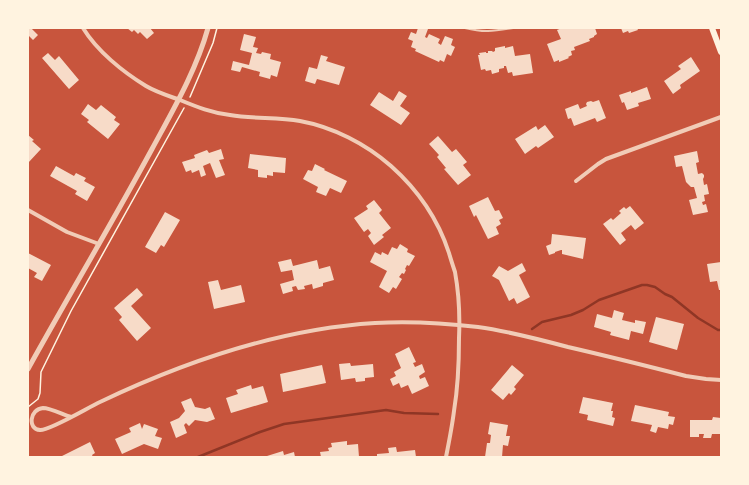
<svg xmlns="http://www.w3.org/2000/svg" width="749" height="485" font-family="'Open Sans',sans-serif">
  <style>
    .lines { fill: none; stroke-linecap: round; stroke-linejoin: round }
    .stream { stroke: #8f3625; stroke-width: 2.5 }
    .building { fill: #f7dbc8 }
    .path { stroke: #fff3e0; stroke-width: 1.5 }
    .service { stroke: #f1ccb7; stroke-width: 2 }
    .minor { stroke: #f1ccb7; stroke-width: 4 }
    .tertiary { stroke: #f1ccb7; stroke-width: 5 }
    .secondary { stroke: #fff3e0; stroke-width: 6 }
  </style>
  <rect width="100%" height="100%" fill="#c8553d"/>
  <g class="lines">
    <g class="stream">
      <path d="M532,329L542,322L571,315L583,310L599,300L642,285H647L655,287L665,294L672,297L698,318L718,330H721"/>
      <path d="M198,457L260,432L284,424L386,410L404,413L438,414"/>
    </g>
  </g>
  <g class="building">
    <path d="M28,28H31L38,35L33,40L29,36L28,37Z"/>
    <path d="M127,28H150L154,33L147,39L140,32L138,34L134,30L132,32Z"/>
    <path d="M418,28H425L428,29L425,37L427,38L429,34L440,39L438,43L441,45L445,36L453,39L451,45L455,47L451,56L447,54L444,62L440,60L439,62L415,51L416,49L411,47L413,41L408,39L411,32L416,34Z"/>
    <path d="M562,28H595L597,34L594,36V37L589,39L590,41L574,47L575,50L571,51L572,55L568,57L569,58L559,62V60L554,62L547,44L561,39L557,30Z"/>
    <path d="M621,28H637L638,30L629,33L628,31L623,33Z"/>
    <path d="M244,34L256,37L253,47L258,48L256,53L261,54L262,52L271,54L270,59L281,62L277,77L271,75L270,79L259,76L260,72L242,67L240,72L231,70L233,61L249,65L252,53L240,50Z"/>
    <path d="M505,46V48L513,46L515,56L530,54L533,73L513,76L512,72L508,73L506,66H504V68L499,69V72L492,74L491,70L486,71L485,69L481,70L478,55H480L479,53L486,52V53H488V51H492L493,52L495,51V48Z"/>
    <path d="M48,53L55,60L59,56L79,80L69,89L42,58Z"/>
    <path d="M321,55L328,57L326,61L345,67L339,85L317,79L315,84L305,81L309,67L317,69Z"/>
    <path d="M691,57L700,71L680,85L681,88L673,94L664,81L681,69L678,66Z"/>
    <path d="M647,87L651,99L638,103L639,106L627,110L624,102L622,103L619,95L631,91V93Z"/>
    <path d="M399,91L407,96L400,106L410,113L401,125L370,105L379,92L393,101Z"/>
    <path d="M599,100L606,118L597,122L595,118L574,126L571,118L568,119L565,109L578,104L580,109L587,106L586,104L587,102L591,101L593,102Z"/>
    <path d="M88,104L96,110L101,105L116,117L114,120L120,124L108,139L87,122L89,120L81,114Z"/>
    <path d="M545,125L554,137L538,148L536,146L525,154L515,139L536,126L538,130Z"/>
    <path d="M28,135L34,140L32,141L41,149L28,163Z"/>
    <path d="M438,136L452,152L456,149L467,162L463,165L471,175L458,185L444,169L446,168L437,157L439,155L429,144Z"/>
    <path d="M221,149L224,159L219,160L225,175L216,178L210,163L203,166L206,175L201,177L199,170L192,173L191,170L186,172L182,162L195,158L194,155L207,150L209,153Z"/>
    <path d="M697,151L699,162L696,163L698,174L702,173L704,175V177L703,179L704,185L707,184L709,194L704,195L705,201L702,202L703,205L706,204L708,212L693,215L689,200L697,198L694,187H691L686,182L682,166L676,167L674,156Z"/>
    <path d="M250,154L286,158L285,173L273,172V176L267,175V178L258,177V170L248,168Z"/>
    <path d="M315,164L325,169L324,170L347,181L341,193L330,188L326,196L316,192L318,187L303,179L308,170L312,171Z"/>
    <path d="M56,166L74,176L76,173L86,178L84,181L95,187L87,201L75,194L77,191L50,176Z"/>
    <path d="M488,197L495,211L499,210L503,218L499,220L501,224L496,227L499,234L488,239L476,215L474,217L469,206Z"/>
    <path d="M374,200L382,210L379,213L391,228L382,235L384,237L374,245L368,236L371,233L368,229L364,232L354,218L368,209L366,206Z"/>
    <path d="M630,206L644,223L635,230L631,225L621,233L626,240L620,245L603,224L611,218L613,220L621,213L619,211L624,207L626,209Z"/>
    <path d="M165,212L180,220L164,247L161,245L156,253L145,247Z"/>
    <path d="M552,234L586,238L583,259L562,254V250H561L555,252V253L549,255L546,246L551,244Z"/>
    <path d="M400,244L408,249L407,252L415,256L409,266L407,265L405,269L406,270L404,274L402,273L399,277L402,279L396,289L393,287L389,293L379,287L387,271L370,262L375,252L381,255L382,252L388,255L392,247L397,249Z"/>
    <path d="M28,253L51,265L42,281L34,277L37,273L28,268Z"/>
    <path d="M291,259L293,266L317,260L319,269L330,266L334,280L323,283V286L313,289L312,284L304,286L305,289L298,290L296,286L292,287L293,291L283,294L280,284L294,280L292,270L281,272L278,262Z"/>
    <path d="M721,262V290H719L717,281L710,282L707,264Z"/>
    <path d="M522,263L526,271L519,275L530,297L517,304L514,298L509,301L499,280L492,276L499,266L508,271Z"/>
    <path d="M218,280L221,290L241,285L245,302L214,309L208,282Z"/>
    <path d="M137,288L143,295L131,306L151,328L137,341L119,320L122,317L114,308Z"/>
    <path d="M614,310L624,313L622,320L635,323V320L646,322L643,334L631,331L629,340L610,335L611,332L594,327L597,314L612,318Z"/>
    <path d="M656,317L684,324L677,350L649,342Z"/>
    <path d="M409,347L416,362L413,363L415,367L422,364L425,372L419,376L420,379L425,377L429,386L412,394L408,385L401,388L399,383L393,386L390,379L396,376L394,372L401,368L395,354Z"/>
    <path d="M350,363L351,366L373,364L374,377L365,378V381L356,382L355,378L341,380L339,364Z"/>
    <path d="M322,365L326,383L283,392L280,374Z"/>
    <path d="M512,365L524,375L514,387L516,389L511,395L509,393L503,400L491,390Z"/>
    <path d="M251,385L252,389L263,386L268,402L231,413L226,398L238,394L236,390Z"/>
    <path d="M583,397L613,403L611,411H613L612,417L615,418L613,426L587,420L588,415L579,413Z"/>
    <path d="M191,398L195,407L205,409L210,407L215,419L207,422L195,420L189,426L186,423L184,425L187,433L176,438L170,422L179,418L185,411L181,402Z"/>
    <path d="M635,405L669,412L668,416L675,417L673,425L669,424L668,429L658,427L656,433L650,431L652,425L631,421Z"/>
    <path d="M713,417L721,418V434H712L711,438H703L704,434H699V437H690V420H712Z"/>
    <path d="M490,422L508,425L506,436H510L508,446L503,445L502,457H485L487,443H490L491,435L488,434Z"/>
    <path d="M140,423L142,429L144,424L158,429L155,436L162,438L158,449L144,444L122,454L115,439L131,432L129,428Z"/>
    <path d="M347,441V445L358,444L359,457H321L320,452L329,451L328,448L332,447L331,443Z"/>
    <path d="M90,442L95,453L92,455L93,457H60Z"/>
    <path d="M396,447L397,452L415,450L416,457H377V454L389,453L388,448Z"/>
    <path d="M283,451L284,455L294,452L295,457H267V456Z"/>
  </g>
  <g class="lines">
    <g class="path">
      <path d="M190,97L213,43L217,28"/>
      <path d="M28,407L38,399L40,393L41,372L71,311L184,108"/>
    </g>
    <path class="service" d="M465,28C485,33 494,31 513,28"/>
    <g class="minor">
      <path d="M83,28C97,51 123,72 146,86C156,92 169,96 180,100C197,107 212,113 230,115C253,119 277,117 300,121C333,127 366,144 391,166C418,190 438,219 449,253C451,260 453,266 455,272C459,294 460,316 459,338C459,363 458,387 454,411C452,427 449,442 446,457"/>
      <path d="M576,181L598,164L606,159L721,117"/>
      <path d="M28,210L67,232L99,244"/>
      <path d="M71,417C64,415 50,408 43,408C30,409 27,429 40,430C49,431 89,407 100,402C186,361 279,329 375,323C409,321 444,323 478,327C508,331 538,339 568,347C607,356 647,366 686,376L706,379L721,380"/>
    </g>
    <path class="tertiary" d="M28,369C69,295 112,223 152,149C173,110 196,71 208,28"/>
    <path class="secondary" d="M712,28L721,52"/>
  </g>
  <rect width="749" height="485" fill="none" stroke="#fff3e0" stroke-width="58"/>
</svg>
